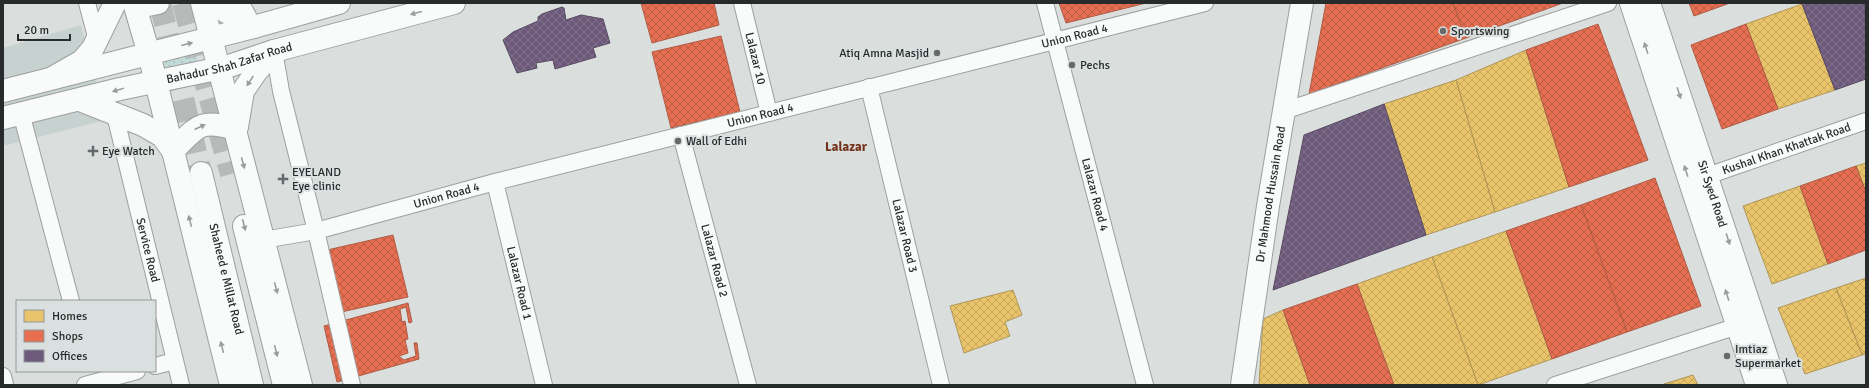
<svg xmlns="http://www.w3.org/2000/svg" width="1869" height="388" font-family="Signika,sans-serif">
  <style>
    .built { fill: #c7d1d0 }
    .grass { fill: url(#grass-dots) }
    .homes { fill: url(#homes-cross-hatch); stroke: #af9657 }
    .shops { fill: url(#shops-cross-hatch); stroke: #ae5b46 }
    .offices { fill: url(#offices-cross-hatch); stroke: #584b62 }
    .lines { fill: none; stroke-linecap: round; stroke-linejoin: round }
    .primary-tunnel { stroke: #b6bbba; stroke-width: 22; stroke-dasharray: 22 11; stroke-linecap: butt }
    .street-casing { stroke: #9ca09f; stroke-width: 18 }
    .secondary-casing { stroke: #9ca09f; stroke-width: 24 }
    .primary-casing { stroke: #9ca09f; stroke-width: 24 }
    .street { stroke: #f9fafa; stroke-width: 16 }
    .secondary { stroke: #f9fafa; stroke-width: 22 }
    .primary { stroke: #f9fafa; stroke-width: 22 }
    .oneway { fill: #9b9d9d }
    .poi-dot { fill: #666a6a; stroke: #d9e0df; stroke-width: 1.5 }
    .labels { text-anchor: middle; stroke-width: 4; stroke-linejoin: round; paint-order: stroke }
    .poi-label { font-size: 12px; fill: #282b2b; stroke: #d9e0df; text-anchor: start }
    .street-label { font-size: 12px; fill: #282b2b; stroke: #d9e0df }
    .neighbourhood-label { font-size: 13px; font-weight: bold; fill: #76331c; stroke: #d9e0df }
  </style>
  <defs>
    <pattern id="grass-dots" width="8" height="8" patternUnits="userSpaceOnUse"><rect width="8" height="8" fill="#c2dbd8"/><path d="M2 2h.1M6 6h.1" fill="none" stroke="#a7bcba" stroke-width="1.8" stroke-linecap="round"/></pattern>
    <pattern id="homes-cross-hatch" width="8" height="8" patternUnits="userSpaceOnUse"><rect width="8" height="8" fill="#e9c46a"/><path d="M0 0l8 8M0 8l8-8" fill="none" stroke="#c8a95c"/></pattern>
    <pattern id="shops-cross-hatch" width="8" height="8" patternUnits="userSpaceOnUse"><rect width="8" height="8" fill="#e76f51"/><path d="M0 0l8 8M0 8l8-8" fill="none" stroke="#bb5b43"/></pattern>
    <pattern id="offices-cross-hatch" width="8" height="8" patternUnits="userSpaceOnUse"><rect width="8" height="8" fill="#6d597a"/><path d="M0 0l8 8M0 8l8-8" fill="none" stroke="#81728b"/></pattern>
  </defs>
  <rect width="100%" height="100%" fill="#dadfde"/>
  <path class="built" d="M81,25L106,120L3,146V48Z"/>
  <path class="grass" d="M196,48L198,54L196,67L164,69L161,64V52Z"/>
  <g class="homes">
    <path d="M1802,4L1835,90L1778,109L1746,24Z"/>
    <path d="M1526,50L1569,187L1495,212L1456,80Z"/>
    <path d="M1456,80L1495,212L1426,235L1384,104Z"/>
    <path d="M1866,163V192L1856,166Z"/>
    <path d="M1800,186L1828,264L1772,284L1743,206Z"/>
    <path d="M1506,231L1552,359L1478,385L1432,257Z"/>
    <path d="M1432,257L1478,385H1394L1357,284Z"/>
    <path d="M1866,278V354L1862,355L1836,288Z"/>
    <path d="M1836,288L1862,355L1805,374L1778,308Z"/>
    <path d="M1013,290L1022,315L1005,322L1010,336L964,353L950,306Z"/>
    <path d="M1283,310L1310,385H1259L1263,319Z"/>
    <path d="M1693,375L1698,385L1664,384Z"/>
  </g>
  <g class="shops">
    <path d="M641,3H714L719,25L652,43Z"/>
    <path d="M1059,3H1146L1066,23Z"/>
    <path d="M1326,3H1453L1466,38L1309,94Z"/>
    <path d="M1453,3H1563L1466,38Z"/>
    <path d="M1689,3H1730L1694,16Z"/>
    <path d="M1598,24L1648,160L1569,187L1526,50Z"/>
    <path d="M1746,24L1778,109L1722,129L1691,45Z"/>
    <path d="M721,36L740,112L671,128L652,52Z"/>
    <path d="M1856,166L1866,192V250L1828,264L1800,186Z"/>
    <path d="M1655,178L1701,306L1627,332L1581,205Z"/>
    <path d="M1581,205L1627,332L1552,359L1506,231Z"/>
    <path d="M393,235L408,297L328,315L314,253Z"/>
    <path d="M1357,284L1394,385H1310L1283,310Z"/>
    <path d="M408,303L412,322L409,323L406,307L400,309L402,322L405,321L408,339L405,340L408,353L399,356L404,360L416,356L414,343H417L419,359L337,382L324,326Z"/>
  </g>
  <g class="offices">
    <path d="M1805,3H1865L1866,79L1835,90L1802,4Z"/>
    <path d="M562,7L564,8L566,20L581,15L603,19L610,43L593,48L596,57L555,69L553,60L536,63L537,68L517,73L503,40L513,32L538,21V17L542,14Z"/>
    <path d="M1384,104L1426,235L1273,290L1304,135Z"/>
  </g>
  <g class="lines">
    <g class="primary-tunnel">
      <path d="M160,3L201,173"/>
      <path d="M183,3L231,174"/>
    </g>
    <defs>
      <g id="street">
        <path d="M87,3L98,44"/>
        <path d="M241,3L254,27"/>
        <path id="s1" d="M742,3L769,113"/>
        <path id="s2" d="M1045,3L1145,385"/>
        <path d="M274,51L281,91L316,231L352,385"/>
        <path id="s3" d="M869,87L941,385"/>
        <path d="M1284,111L1608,3"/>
        <path d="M21,113L71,301"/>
        <path id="s4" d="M115,115L181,385"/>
        <path id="s5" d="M681,135L748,385"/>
        <path id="s6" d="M1707,176L1866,121"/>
        <path id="s7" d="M495,182L544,385"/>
        <path id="s8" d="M263,240L316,231L495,182L1205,3"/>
        <path d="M155,366L175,361"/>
        <path d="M3,376L5,385"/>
        <path d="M85,385L137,371"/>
        <path d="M1555,385L1747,323"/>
      </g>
      <g id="secondary">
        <path d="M1631,3L1757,385"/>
        <path id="s9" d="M1649,3L1776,385"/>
        <path d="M3,91L254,27L339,3"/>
        <path id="s10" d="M3,118L120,89L226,67L274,51L454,3"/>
        <path id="s11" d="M1242,385L1268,206L1302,3"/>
      </g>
      <g id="primary">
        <path d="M134,3L149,54L231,385"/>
        <path d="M141,3L148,5L158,3"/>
        <path d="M202,3L301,385"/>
        <path d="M215,3L223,10L254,27"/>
        <path d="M54,77L82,61L93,48L115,3"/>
        <path d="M80,100L143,125L162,136L173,151C197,127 199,118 235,129"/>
        <path d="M237,127L243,91L256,72L274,51"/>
        <path id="s12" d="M201,173L252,385"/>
        <path d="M244,226L284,385"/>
      </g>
    </defs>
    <use href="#street" class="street-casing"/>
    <use href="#secondary" class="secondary-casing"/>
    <use href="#primary" class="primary-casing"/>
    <use href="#street" class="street"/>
    <use href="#secondary" class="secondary"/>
    <use href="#primary" class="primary"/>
  </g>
  <defs><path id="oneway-solid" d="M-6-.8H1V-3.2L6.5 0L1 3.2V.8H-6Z"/></defs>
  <g class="oneway">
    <use href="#oneway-solid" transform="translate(416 13) rotate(165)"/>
    <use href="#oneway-solid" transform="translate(187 44) rotate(-14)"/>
    <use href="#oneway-solid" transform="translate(1646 48) rotate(-108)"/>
    <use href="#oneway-solid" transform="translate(250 81) rotate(123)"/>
    <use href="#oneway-solid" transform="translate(118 90) rotate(164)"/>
    <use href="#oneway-solid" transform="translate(1679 93) rotate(72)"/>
    <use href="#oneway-solid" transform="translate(200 127) rotate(-25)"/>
    <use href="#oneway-solid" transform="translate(243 163) rotate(75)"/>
    <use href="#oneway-solid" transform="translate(1686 171) rotate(-108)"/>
    <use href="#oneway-solid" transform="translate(190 221) rotate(-104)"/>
    <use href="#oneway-solid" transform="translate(244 225) rotate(76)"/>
    <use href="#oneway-solid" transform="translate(1728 239) rotate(72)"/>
    <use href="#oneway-solid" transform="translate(276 288) rotate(75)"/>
    <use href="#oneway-solid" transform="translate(1727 295) rotate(-108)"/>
    <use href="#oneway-solid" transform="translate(222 347) rotate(-104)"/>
    <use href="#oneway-solid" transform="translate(276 351) rotate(76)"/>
  </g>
  <g class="poi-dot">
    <circle cx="1443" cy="31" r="4"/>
    <circle cx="937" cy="53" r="4"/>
    <circle cx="1072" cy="65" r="4"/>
    <circle cx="678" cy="141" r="4"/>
    <path d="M91 145h4v4h4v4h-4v4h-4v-4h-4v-4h4z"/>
    <path d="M281 173h4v4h4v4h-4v4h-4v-4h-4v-4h4z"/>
    <circle cx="1727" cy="356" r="4"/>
  </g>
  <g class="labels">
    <g class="poi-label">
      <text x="1451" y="35">Sportswing</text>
      <text x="929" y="57" text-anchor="end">Atiq Amna Masjid</text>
      <text x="1080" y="69">Pechs</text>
      <text x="686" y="145">Wall of Edhi</text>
      <text x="102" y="155">Eye Watch</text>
      <text x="292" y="176">EYELAND<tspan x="292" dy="14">Eye clinic</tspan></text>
      <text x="1735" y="353">Imtiaz<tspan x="1735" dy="14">Supermarket</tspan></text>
    </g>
    <g class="street-label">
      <text dy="4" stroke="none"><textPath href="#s8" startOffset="837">Union Road 4</textPath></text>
      <text dy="4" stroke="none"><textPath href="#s1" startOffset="57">Lalazar 10</textPath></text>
      <text dy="4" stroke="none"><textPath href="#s10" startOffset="233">Bahadur Shah Zafar Road</textPath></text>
      <text dy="4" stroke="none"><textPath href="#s8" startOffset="513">Union Road 4</textPath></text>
      <text dy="4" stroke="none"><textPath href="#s6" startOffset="84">Kushal Khan Khattak Road</textPath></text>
      <text dy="4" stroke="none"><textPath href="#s2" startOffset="198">Lalazar Road 4</textPath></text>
      <text dy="4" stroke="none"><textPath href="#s11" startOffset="193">Dr Mahmood Hussain Road</textPath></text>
      <text dy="4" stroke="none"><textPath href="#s9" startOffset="201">Sir Syed Road</textPath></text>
      <text dy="4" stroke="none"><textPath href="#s8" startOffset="189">Union Road 4</textPath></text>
      <text dy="4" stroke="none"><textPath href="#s3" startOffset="153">Lalazar Road 3</textPath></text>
      <text dy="4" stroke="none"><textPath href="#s4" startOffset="139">Service Road</textPath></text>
      <text dy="4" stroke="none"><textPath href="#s5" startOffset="130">Lalazar Road 2</textPath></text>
      <text dy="4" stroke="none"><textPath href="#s12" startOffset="109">Shaheed e Millat Road</textPath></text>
      <text dy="4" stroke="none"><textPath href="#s7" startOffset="104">Lalazar Road 1</textPath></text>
    </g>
    <g class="neighbourhood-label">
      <text x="846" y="151">Lalazar</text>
    </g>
  </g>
  <rect width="1869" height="388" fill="none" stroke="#282b2b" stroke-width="8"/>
  <rect x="16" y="300" width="140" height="72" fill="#d9e0df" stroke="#929897"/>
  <rect x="24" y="310" width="20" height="12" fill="#e9c46a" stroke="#929897"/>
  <text x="52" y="320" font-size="12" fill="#282b2b">Homes</text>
  <rect x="24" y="330" width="20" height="12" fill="#e76f51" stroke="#929897"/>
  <text x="52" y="340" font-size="12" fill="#282b2b">Shops</text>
  <rect x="24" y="350" width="20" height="12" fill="#6d597a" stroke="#929897"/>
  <text x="52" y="360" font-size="12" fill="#282b2b">Offices</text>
  <path d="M18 34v6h52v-6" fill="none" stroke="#282b2b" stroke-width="2"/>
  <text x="24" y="34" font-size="12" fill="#282b2b" stroke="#d9e0df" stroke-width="3" paint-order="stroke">20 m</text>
</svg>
